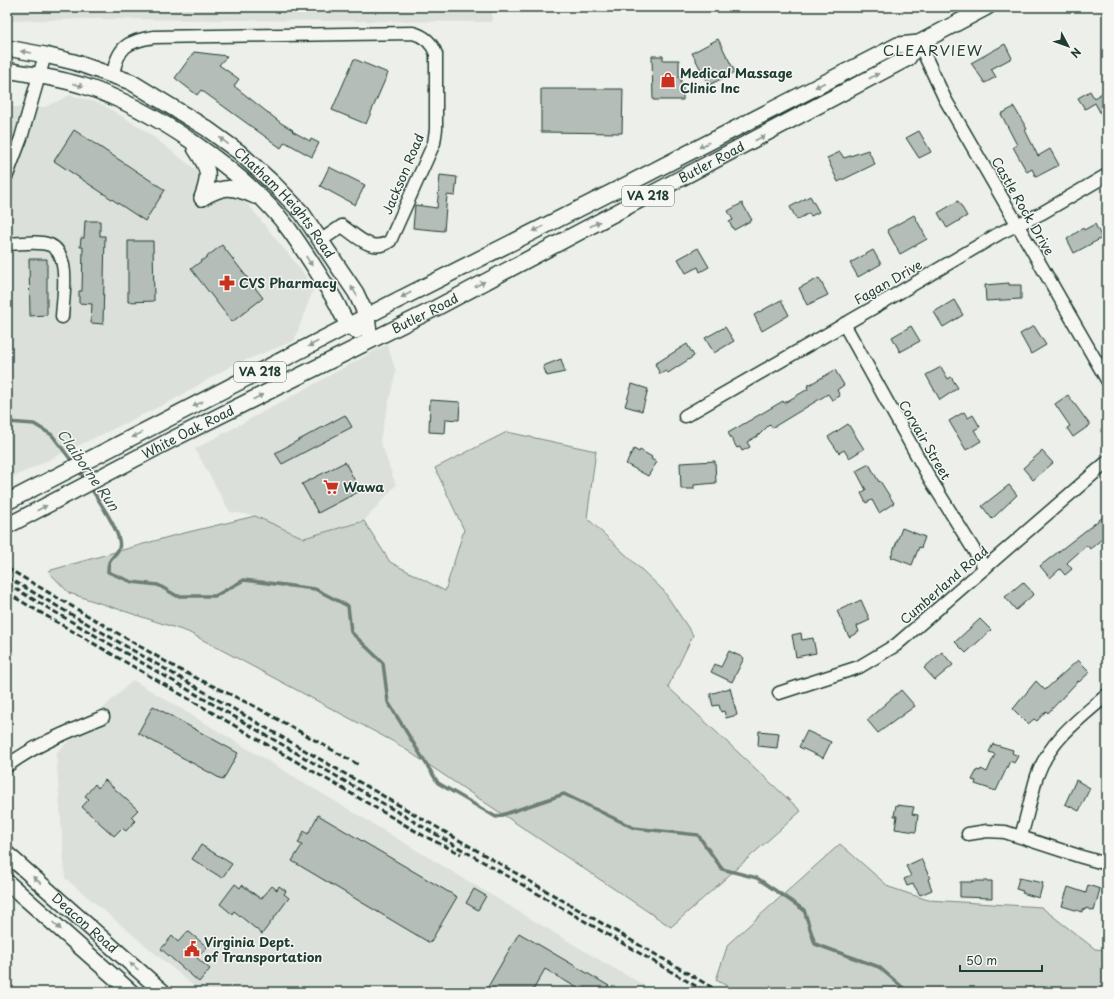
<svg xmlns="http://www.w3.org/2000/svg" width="1114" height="999" font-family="'Playpen Sans',sans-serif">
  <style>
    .built { fill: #dce0db }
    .green { fill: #cbd2cc; stroke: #758880 }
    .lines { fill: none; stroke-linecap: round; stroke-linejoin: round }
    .stream { stroke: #6c7e77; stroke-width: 3.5 }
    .building { fill: #b4bdb8; stroke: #1f3d34 }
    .minor-casing { stroke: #1f3d34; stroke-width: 15 }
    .major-casing { stroke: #1f3d34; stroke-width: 18 }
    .minor { stroke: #f6f6f2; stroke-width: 12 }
    .major { stroke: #f6f6f2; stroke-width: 15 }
    .rail { stroke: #1f3d34; stroke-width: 3; stroke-dasharray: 6 3; stroke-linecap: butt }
    .oneway { fill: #8a9a93 }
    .labels { text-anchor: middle; stroke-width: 3; stroke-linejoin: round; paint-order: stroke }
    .shield { fill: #f6f6f2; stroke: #60746d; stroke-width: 1 }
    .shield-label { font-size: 12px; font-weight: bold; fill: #1f3d34 }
    .poi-label { font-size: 13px; font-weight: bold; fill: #1f3d34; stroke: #f6f6f2; text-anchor: start }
    .street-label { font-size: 13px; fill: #1f3d34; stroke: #f6f6f2 }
    .water-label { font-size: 14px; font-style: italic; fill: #3f5850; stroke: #f6f6f2 }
    .quarter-label { font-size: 15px; letter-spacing: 1px; fill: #1f3d34; stroke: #f6f6f2 }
  </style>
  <rect width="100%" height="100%" fill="#edefea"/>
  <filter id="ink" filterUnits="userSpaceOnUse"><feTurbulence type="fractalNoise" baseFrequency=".025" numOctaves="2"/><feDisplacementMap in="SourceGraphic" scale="8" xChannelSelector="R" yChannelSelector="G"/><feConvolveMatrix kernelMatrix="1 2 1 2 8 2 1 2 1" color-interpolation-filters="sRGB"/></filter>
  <g filter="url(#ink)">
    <g class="built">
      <path d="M7,7H492V22L95,19L7,21Z"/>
      <path d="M70,95L102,104L143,129L230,196L243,198L302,271L313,290L294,341L231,366L173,400L7,480V107H45Z"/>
      <path d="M387,344L396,372L380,440L396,485L364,521L304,538L255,516L230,512L195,449Z"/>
      <path d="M133,680L608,965L656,992H201L65,878L56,753Z"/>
    </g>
    <g class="green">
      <path d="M507,432L596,451L587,518L663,590L693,635L668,687L801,811L671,927L396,743L188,632L69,593L48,571L172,536L255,516L304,538L364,521L390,562L445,591L464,530L435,468Z"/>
      <path d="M840,844L889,887L928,900L1041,907L1095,949L1107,950V992H738L716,980L728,944Z"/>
    </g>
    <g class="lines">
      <g class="stream">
        <path d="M7,422L34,424L52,435L74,464"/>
        <path d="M78,469L86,481"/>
        <path d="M90,487C97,498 124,536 119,548C114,560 108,555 108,572L132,582L158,585L177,596H215L244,580L315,589L348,606L351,632L383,663L388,702L438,783L496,817L564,794L634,828L698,835L722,869L757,878L804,910L815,944L879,967L908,992"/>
      </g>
    </g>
    <g class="building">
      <path d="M718,39L735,72L709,85L692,53Z"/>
      <path d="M1005,44L1012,58L991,69L996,77L985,83L971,63Z"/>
      <path d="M194,52L227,56L219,65L239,79L234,86L281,123L293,130L292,131L310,141L311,139L319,143L312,157L285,142L281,148L201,90L197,95L175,78Z"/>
      <path d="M652,56H663V60H679V78H681V88H683V100H653Z"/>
      <path d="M354,59L388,73L366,124L332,110Z"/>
      <path d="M541,89H623L622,133L541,132Z"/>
      <path d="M1107,90V125L1095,103L1085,109L1078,98L1090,91L1094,98Z"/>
      <path d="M1014,107L1027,129L1025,130L1038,156L1050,149L1059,165L1036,177L1032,169L1027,172L1013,147L1017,145L1001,114Z"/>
      <path d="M74,130L165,190L145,221L54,161Z"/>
      <path d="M919,131L931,152L919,158L906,138Z"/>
      <path d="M868,150L875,164L838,182L827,158L840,152L844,158Z"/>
      <path d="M329,167L365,185L355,205L320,186Z"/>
      <path d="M440,175L457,177L455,196L447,195L444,231L413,228L415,205L437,208Z"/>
      <path d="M810,196L819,212L811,216L809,213L797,220L790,207Z"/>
      <path d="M958,201L967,216L947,228L938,213Z"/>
      <path d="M742,203L752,220L734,230L729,222L733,220L728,211Z"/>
      <path d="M914,215L927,239L900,254L887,230Z"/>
      <path d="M85,221H100V236H105L103,324L91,323L92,304L79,303V291H82L83,247H80L81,238H84Z"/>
      <path d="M1095,224L1102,238L1074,253L1067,239L1083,228L1084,230Z"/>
      <path d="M128,241H153L154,301L128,302Z"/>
      <path d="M222,245L263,298L232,322L191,269Z"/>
      <path d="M698,248L709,267L700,272L698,267L686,273L678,259Z"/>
      <path d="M873,250L881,264L858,277L850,263Z"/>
      <path d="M29,259H47V315L30,316Z"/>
      <path d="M819,278L828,295L807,305L799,288Z"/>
      <path d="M1009,283V285H1021V299L986,301L985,285Z"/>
      <path d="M781,300L789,315L762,331L754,315Z"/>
      <path d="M954,300L963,315L943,327L934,312Z"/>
      <path d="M911,326L920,341L900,352L892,337Z"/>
      <path d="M1034,326L1046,345L1031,354L1020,334Z"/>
      <path d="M725,327L734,341L714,353L705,338Z"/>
      <path d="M687,344L694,356L668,373L666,371L660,374L655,364Z"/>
      <path d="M561,359L565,372L547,376L543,366Z"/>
      <path d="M941,367L948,379L951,377L958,388L940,400L926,375Z"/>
      <path d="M835,370L844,385L837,390L840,396L832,400L828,394L772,428L770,424L759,435L747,442L750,447L742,451L740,447L737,448L728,433L783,401L784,403L808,389L807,386Z"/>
      <path d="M632,384L648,389L642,411L625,406Z"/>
      <path d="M1068,395L1090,425L1073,437L1067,428L1070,426L1055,404Z"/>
      <path d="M430,400L460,402L459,420L446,419L445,433L429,432Z"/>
      <path d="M964,412L968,418L973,415L980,427L974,430L981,441L966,450L949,421Z"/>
      <path d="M345,415L352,427L282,464L275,453Z"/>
      <path d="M848,424L864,449L849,458L844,450L839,453L828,437Z"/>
      <path d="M634,449L639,452L640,450L652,457L651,459L657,462L648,476L626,464Z"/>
      <path d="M1042,451L1053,463L1033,480L1023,468Z"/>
      <path d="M715,461L716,483L694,485V489H681L680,463Z"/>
      <path d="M345,462L360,491L318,513L302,484Z"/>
      <path d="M869,464L879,482L880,481L894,503L879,513L872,500L866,503L861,493L866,490L856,471Z"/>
      <path d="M1009,485L1017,495L992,519L982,506Z"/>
      <path d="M1103,517L1107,521V535L1090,549L1087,545L1070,560L1067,563L1072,569L1065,575L1060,569L1050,578L1040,566Z"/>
      <path d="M902,528L925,537L921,548L919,547L912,565L891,557Z"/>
      <path d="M1023,582L1034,594L1016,610L1005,597Z"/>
      <path d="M861,600L870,620L857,626L859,632L849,637L837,611Z"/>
      <path d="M980,619L991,630L966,653L955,642Z"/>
      <path d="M801,633L802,640L813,638L816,653L796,657L792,635Z"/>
      <path d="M729,651L744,658L732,682L711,672L715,664L721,667Z"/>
      <path d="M942,652L953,665L935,680L924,668Z"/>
      <path d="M1078,660L1090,672L1079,682L1078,681L1048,713L1046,711L1037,721L1034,719L1028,724L1013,709L1036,681L1045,690Z"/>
      <path d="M730,688L737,715L726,718L724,711L721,712L719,705L713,706L710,694Z"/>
      <path d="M901,690L915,706L878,733L867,720Z"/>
      <path d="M153,706L238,753L223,780L138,733Z"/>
      <path d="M759,731L779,733L777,748L758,746Z"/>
      <path d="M807,731L831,742L823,758L799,747Z"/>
      <path d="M993,744L1013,750L1012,753L1018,756L1014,763L1010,761L996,791L975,784L976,781L972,780L977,770L980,771L981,769L987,772L995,754L989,752Z"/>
      <path d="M105,780L138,810L131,817L135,821L126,831L122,828L114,836L82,807L89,799L85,796L95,784L98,788Z"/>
      <path d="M1076,780L1090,788L1079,811L1065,804Z"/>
      <path d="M896,805L914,807L912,814L918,815L916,832L895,829L897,816H894Z"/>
      <path d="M318,815L457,897L430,943L292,861L302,845L298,843L304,831L308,834Z"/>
      <path d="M201,845L232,864L222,878L192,859Z"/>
      <path d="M921,859L930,878L928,879L932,890L920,895L913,884L907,886L904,879L911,876L906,866Z"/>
      <path d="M1019,878L1043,883L1039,898L1022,893L1023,891L1016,889Z"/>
      <path d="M972,881H992V898L960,897V882H972Z"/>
      <path d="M235,884L240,888L242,885L261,899L272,886L277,890L279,886L286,891L284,894L289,898L262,934L234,911L232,914L220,904Z"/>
      <path d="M1088,885L1100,889L1094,911L1086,908L1085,910L1082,909V912L1062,906L1068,887L1086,893Z"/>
      <path d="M474,889L486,896L478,910L466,903Z"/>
      <path d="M188,931L207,947L197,958L210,969L199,982L161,949L172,936L178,942Z"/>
      <path d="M519,933L609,986L606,992H584L545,969L532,992H485Z"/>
    </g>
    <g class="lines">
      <defs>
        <g id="minor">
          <path d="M919,43L945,99L1107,380"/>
          <path d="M113,74C118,47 127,41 154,37L413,33C425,36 432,43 436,54V129L434,143L390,241C372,254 357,236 342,226L320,241"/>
          <path d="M7,175L21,138L45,55"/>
          <path d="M7,244C20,244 38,240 50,245C71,254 63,298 62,317"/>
          <path d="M844,324L930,479L985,568"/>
          <path d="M685,416L878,305L1000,233L1042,213L1107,175"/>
          <path d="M779,693L859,667L896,645L1107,462"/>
          <path d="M7,766C36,744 70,731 103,717"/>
          <path d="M968,834L987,831L1005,832L1082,857L1107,864"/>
          <path d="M1021,836C1027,817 1031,796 1037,776C1049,741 1080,718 1107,695"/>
        </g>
        <g id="major">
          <path id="s1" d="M7,48L45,55L74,62L131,82L206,128L239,152L274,184L302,213L356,293L367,317L370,340"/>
          <path d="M7,70C33,75 59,78 84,86C152,108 245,171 288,228C304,250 319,274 333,297C341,309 343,323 356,331"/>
          <path d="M195,148C209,169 211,174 202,198"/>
          <path d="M202,198C224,185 232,186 255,196"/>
          <path d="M7,502L394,302L624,186L898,45L919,43L987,7"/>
          <path id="s2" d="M7,526L173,439L434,309L908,58L919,43"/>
          <path id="s3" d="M7,854L163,992"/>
          <path d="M7,882L131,992"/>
        </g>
      </defs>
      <use href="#minor" class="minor-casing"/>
      <use href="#major" class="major-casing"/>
      <use href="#minor" class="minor"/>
      <use href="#major" class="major"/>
      <g class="rail">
        <path d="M7,568L180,670L256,707L359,765"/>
        <path d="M7,577L720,992"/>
        <path d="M7,584L706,992"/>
        <path d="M7,593L424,836L461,854"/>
      </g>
    </g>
    <defs><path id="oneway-solid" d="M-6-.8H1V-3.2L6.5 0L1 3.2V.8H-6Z"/></defs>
    <g class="oneway">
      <use href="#oneway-solid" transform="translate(26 52) rotate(-171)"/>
      <use href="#oneway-solid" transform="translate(874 76) rotate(-28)"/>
      <use href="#oneway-solid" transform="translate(78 85) rotate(15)"/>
      <use href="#oneway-solid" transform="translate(820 85) rotate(153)"/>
      <use href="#oneway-solid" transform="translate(760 138) rotate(-27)"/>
      <use href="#oneway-solid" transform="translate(224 141) rotate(-143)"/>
      <use href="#oneway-solid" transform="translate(704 145) rotate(153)"/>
      <use href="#oneway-solid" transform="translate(595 224) rotate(-28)"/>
      <use href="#oneway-solid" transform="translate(538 229) rotate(153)"/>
      <use href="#oneway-solid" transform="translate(309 261) rotate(57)"/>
      <use href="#oneway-solid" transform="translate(480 284) rotate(-28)"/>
      <use href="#oneway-solid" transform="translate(354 291) rotate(-122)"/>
      <use href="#oneway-solid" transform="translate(406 295) rotate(153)"/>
      <use href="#oneway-solid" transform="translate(313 344) rotate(153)"/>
      <use href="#oneway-solid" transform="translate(258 397) rotate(-27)"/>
      <use href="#oneway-solid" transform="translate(198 404) rotate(153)"/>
      <use href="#oneway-solid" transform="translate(137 435) rotate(153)"/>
      <use href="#oneway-solid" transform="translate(42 508) rotate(-28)"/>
      <use href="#oneway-solid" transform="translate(37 880) rotate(-139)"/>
      <use href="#oneway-solid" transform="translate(57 926) rotate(42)"/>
      <use href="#oneway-solid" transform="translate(134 966) rotate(-138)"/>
    </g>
  </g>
  <defs>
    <symbol id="shop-bare" viewBox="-9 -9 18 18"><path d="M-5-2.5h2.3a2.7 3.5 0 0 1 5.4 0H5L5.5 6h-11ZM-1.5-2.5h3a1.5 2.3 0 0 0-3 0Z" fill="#c8321e" stroke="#f6f6f2" stroke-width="2.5" paint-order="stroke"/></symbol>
    <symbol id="pharmacy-bare" viewBox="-9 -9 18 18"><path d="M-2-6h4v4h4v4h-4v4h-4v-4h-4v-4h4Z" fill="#c8321e" stroke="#f6f6f2" stroke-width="2.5" paint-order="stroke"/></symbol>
    <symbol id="supermarket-bare" viewBox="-9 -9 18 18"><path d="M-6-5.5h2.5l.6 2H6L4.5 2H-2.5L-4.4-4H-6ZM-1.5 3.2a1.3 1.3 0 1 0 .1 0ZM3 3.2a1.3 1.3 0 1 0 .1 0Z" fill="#c8321e" stroke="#f6f6f2" stroke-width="2.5" paint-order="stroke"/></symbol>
    <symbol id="civic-bare" viewBox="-9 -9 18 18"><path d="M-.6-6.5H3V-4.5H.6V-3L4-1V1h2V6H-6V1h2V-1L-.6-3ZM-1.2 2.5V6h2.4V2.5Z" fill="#c8321e" stroke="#f6f6f2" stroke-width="2.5" paint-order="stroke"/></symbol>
  </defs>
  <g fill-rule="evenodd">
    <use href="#shop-bare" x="657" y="69" width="22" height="22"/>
    <use href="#pharmacy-bare" x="216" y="272" width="22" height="22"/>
    <use href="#supermarket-bare" x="320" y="476" width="22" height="22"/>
    <use href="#civic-bare" x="181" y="938" width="22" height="22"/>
  </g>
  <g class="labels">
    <g class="shield">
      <rect x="622" y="186" width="52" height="20" rx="3"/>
      <rect x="234" y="362" width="52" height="20" rx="3"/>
    </g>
    <g class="shield-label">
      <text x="648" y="200">VA 218</text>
      <text x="260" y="376">VA 218</text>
    </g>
    <g class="poi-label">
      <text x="680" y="78">Medical Massage<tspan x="680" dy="15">Clinic Inc</tspan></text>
      <text x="239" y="288">CVS Pharmacy</text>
      <text x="343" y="492">Wawa</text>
      <text x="204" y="947">Virginia Dept.<tspan x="204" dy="15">of Transportation</tspan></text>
    </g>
    <g class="street-label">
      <text dy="5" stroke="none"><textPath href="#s2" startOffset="793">Butler Road</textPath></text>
      <text transform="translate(403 174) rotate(-67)" y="5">Jackson Road</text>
      <text dy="5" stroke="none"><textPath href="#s1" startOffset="326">Chatham Heights Road</textPath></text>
      <text transform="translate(1023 206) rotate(60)" y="5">Castle Rock Drive</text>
      <text transform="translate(888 282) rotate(-30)" y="5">Fagan Drive</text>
      <text dy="5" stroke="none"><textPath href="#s2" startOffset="469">Butler Road</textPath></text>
      <text dy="5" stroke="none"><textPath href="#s2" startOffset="204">White Oak Road</textPath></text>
      <text transform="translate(925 440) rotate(60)" y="5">Corvair Street</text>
      <text transform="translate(944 585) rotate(-41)" y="5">Cumberland Road</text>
      <text dy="5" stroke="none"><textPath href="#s3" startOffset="104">Deacon Road</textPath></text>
    </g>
    <g class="water-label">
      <text transform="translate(88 470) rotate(55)" y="5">Claiborne Run</text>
    </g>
    <g class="quarter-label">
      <text x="933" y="56">CLEARVIEW</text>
    </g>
  </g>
  <rect width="1114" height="999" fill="none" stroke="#f6f6f2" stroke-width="24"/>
  <rect x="12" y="12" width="1090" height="975" fill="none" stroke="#1f3d34" stroke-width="1.5" filter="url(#ink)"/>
  <g transform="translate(1068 46) rotate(131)" stroke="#f6f6f2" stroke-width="3" paint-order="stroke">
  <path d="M0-3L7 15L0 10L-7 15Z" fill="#1f3d34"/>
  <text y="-6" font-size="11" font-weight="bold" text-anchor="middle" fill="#1f3d34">N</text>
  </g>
  <path d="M960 965v6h82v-6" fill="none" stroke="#1f3d34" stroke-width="2"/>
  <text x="966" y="965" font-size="12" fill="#1f3d34" stroke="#f6f6f2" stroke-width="3" paint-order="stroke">50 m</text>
</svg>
